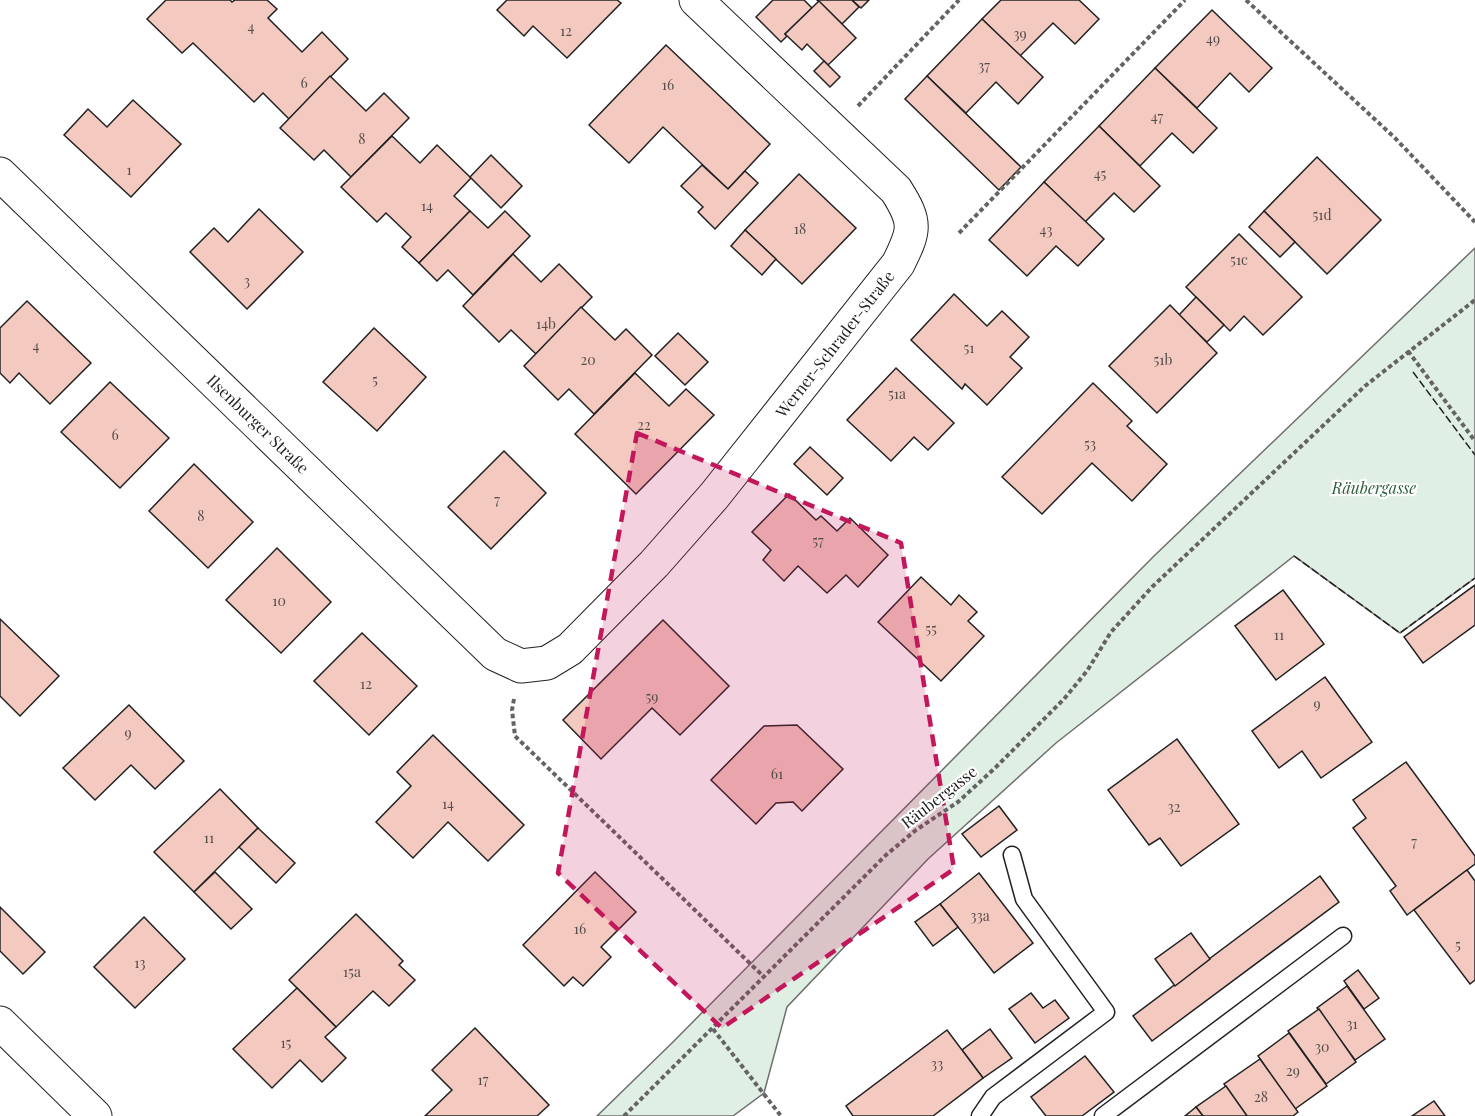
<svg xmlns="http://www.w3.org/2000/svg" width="1475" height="1116" font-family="'Playfair Display',serif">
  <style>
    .green { fill: #e0efe3; stroke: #6f6f6f; stroke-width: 1.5 }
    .building { fill: #f3c9c0; stroke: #222; stroke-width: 1.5 }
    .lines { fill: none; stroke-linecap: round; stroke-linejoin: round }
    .lane-casing { stroke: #222; stroke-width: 19 }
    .street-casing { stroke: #222; stroke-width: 35 }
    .path { stroke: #646464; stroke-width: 4; stroke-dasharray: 4.5 3; stroke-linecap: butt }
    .lane { stroke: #fff; stroke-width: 16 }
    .street { stroke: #fff; stroke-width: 33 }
    .fence { stroke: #222; stroke-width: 1.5; stroke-dasharray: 8 3; stroke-linecap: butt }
    .marked { fill: #c2185b; fill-opacity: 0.2; stroke: #c2185b; stroke-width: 4.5; stroke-dasharray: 12 8; stroke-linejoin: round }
    .labels { text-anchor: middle; stroke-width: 4.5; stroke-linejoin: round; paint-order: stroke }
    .number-label { font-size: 14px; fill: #564c4a }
    .street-label { font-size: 16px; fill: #222; stroke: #fff }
    .park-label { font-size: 16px; font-style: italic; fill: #2f5e38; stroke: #fff }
  </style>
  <rect width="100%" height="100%" fill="#fff"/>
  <path class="green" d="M1475,248V578L1400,633L1294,556L1056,743L928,859L787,1007L764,1093L733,1116H597L673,1042L1154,556Z"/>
  <g class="building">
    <path d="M166,0H230L232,2L235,0H267L277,9L268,18L302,52L322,32L348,59L289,119L263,93L254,102L193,43L182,53L147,19Z"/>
    <path d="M507,0H617L621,3L567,58L533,26L524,36L497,10Z"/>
    <path d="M773,0H804L812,8L785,34L787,36L781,42L756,17Z"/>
    <path d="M817,0H852L859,7L842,24Z"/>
    <path d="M852,0H869L861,8Z"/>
    <path d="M1001,0H1079L1099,19L1075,44L1053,23L1020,56L982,19Z"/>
    <path d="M819,1L856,38L828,65L807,44L802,50L785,34Z"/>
    <path d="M1212,10L1272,68L1249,92L1230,73L1197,108L1155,68Z"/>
    <path d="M982,19L1043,77L1018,104L996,82L966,113L927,76Z"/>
    <path d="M666,45L770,144L728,189L663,127L629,163L589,125Z"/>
    <path d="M824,61L840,77L830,87L814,71Z"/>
    <path d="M1155,68L1217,128L1193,153L1172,133L1140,166L1099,126Z"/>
    <path d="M330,76L366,111L384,93L409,118L351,177L324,150L314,160L280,128Z"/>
    <path d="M927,76L1021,167L999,190L905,99Z"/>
    <path d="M133,100L181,144L131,197L64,135L88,109L107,127Z"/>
    <path d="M1099,126L1160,186L1134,212L1114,193L1085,222L1044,182Z"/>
    <path d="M392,136L420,163L437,145L471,178L454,196L470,211L419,263L402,247L411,237L386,213L377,222L341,187Z"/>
    <path d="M491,155L522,186L501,208L470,177Z"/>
    <path d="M1317,157L1381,220L1327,274L1264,211Z"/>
    <path d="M702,165L728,189L745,171L758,183L715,229L698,212L703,207L681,186Z"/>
    <path d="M799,174L856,228L802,284L745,230Z"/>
    <path d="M1044,182L1104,239L1078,266L1056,246L1027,276L989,240Z"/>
    <path d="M259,209L303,252L247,309L190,252L214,228L228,242Z"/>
    <path d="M470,211L488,228L505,211L530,236L473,295L448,270L437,281L419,263Z"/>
    <path d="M1264,211L1295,242L1280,257L1249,227Z"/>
    <path d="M745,230L776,259L762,275L731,246Z"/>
    <path d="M1239,234L1302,297L1263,335L1244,316L1230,331L1186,287Z"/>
    <path d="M513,254L541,282L559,264L592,297L536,354L511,330L499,342L463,306Z"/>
    <path d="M954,294L987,326L1002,311L1029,337L1010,357L1022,368L987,405L965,384L962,389L911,340Z"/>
    <path d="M1196,297L1224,325L1207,342L1179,315Z"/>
    <path d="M27,301L91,363L50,404L19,373L10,383L0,373V328Z"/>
    <path d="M1170,305L1217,353L1157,413L1109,366Z"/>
    <path d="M581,307L615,340L626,329L652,355L594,414L569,389L558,400L524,366Z"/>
    <path d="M374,328L426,377L377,431L323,382Z"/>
    <path d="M678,333L708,362L685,385L655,356Z"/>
    <path d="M896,368L954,423L928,450L914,437L891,461L847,420Z"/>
    <path d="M635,373L669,406L686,389L714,415L636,494L575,434Z"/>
    <path d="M110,382L169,438L120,488L61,432Z"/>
    <path d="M1093,383L1132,421L1127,426L1167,464L1132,501L1092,463L1042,514L1002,477Z"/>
    <path d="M810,447L843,478L827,495L794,464Z"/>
    <path d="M504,451L546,493L491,549L448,507Z"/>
    <path d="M194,464L253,522L208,568L149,511Z"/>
    <path d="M789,494L816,520L821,516L837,531L850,518L888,555L858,587L846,575L827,593L798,566L784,581L763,560L771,550L752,532Z"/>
    <path d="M277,548L331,602L281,653L226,600Z"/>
    <path d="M921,577L951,605L959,595L977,612L968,621L984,636L941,681L878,622Z"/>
    <path d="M1475,585V625L1423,663L1404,637Z"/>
    <path d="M1283,590L1324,644L1276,680L1235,626Z"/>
    <path d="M0,619L59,676L20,716L0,696Z"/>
    <path d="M663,620L729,686L680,735L652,708L601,759L563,720Z"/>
    <path d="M362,633L417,686L369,735L314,681Z"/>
    <path d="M1325,677L1372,742L1321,778L1302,751L1279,768L1252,731Z"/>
    <path d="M129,705L184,761L155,789L131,765L95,800L63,768Z"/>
    <path d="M797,725L843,769L802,811L793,802L776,803L756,824L711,780L764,726Z"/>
    <path d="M433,735L524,825L488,861L448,822L413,858L376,822L411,786L397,772Z"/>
    <path d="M1177,739L1239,824L1181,866L1160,838L1149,845L1108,790Z"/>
    <path d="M1406,762L1475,856V864L1407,915L1390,891L1396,886L1353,828L1366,818L1353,800Z"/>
    <path d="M220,789L258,828L194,892L154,852Z"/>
    <path d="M999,806L1017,830L981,857L962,834Z"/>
    <path d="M258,828L295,863L276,883L239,847Z"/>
    <path d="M1467,870L1475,881V980L1470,984L1414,910Z"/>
    <path d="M215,872L252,909L231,929L194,892Z"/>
    <path d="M595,872L636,912L601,947L611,957L583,986L573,977L564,986L523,945Z"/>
    <path d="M979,873L1033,943L994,973L940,904Z"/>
    <path d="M1320,876L1339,902L1152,1041L1133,1016Z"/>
    <path d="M940,904L958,927L933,946L915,922Z"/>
    <path d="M0,907L45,952L23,974L0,951Z"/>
    <path d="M356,914L403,961L399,965L415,980L389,1006L373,991L336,1027L289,980Z"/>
    <path d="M144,917L185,959L135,1008L94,967Z"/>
    <path d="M1191,933L1210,959L1175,986L1155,959Z"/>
    <path d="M1358,970L1379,998L1364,1009L1344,981Z"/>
    <path d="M1347,986L1385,1039L1355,1060L1317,1008Z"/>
    <path d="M297,988L336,1027L325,1037L346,1058L322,1082L300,1060L272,1088L233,1049Z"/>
    <path d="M1031,993L1043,1008L1055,1000L1069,1018L1035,1043L1009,1009Z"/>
    <path d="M1319,1009L1356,1062L1326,1084L1288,1031Z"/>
    <path d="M475,1028L549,1105L537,1116H425L452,1090L432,1070Z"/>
    <path d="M990,1029L1012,1058L983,1078L962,1050Z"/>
    <path d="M947,1030L983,1078L933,1116H853L846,1106Z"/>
    <path d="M1289,1033L1327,1086L1295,1109L1258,1056Z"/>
    <path d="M1085,1056L1114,1092L1082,1116H1046L1031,1097Z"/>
    <path d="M1260,1059L1298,1112L1293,1116H1247L1224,1084Z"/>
    <path d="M1226,1086L1247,1116H1203L1196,1107Z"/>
    <path d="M1434,1101L1445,1116H1412Z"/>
    <path d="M1196,1107L1203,1116H1185Z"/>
  </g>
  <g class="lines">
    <defs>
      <g id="lane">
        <path d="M980,1116L993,1097L1106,1012L1024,899L1012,855"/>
        <path d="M1103,1116L1343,936"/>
      </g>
      <g id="street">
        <path d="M0,174L495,654L521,666L547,663L570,649L654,564L714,496L898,264C915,230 917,223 896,190L696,0"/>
        <path d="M0,1023L95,1116"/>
      </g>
    </defs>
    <use href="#lane" class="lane-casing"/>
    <use href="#street" class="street-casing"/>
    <g class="path">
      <path d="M1246,0L1395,138L1475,222"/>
      <path d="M858,106L959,0"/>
      <path d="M959,233L1185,0"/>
      <path d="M1408,351L1475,441"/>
      <path d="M514,699L512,710L515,736L763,976"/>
      <path d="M713,1029L781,1116"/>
      <path d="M624,1116L886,855L916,830L958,802L995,768L1064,699L1087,671L1111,632L1152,587L1365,386L1475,300"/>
    </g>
    <use href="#lane" class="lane"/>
    <use href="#street" class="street"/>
    <g class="fence">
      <path d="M1413,372L1475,455"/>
      <path d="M1294,556L1400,633L1475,578"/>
    </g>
  </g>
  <path class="marked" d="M637,433L901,543L954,869L722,1028L558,873Z"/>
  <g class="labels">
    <g class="number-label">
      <text x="251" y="32">4</text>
      <text x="566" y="36">12</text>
      <text x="1020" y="39">39</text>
      <text x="1213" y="44">49</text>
      <text x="984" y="71">37</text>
      <text x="304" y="88">6</text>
      <text x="668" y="90">16</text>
      <text x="1157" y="122">47</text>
      <text x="362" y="144">8</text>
      <text x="129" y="175">1</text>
      <text x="1100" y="179">45</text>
      <text x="427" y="211">14</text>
      <text x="1322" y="220">51d</text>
      <text x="800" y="234">18</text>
      <text x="1046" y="235">43</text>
      <text x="1239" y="265">51c</text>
      <text x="247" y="286">3</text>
      <text x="546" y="329">14b</text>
      <text x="36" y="351">4</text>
      <text x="969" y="353">51</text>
      <text x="588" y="365">20</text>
      <text x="1163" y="365">51b</text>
      <text x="375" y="385">5</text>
      <text x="897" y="399">51a</text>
      <text x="644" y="430">22</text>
      <text x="115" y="440">6</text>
      <text x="1090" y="449">53</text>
      <text x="497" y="505">7</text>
      <text x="201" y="521">8</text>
      <text x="818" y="546">57</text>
      <text x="279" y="606">10</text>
      <text x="931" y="634">55</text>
      <text x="1279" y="640">11</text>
      <text x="366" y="689">12</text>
      <text x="652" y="702">59</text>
      <text x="1317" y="709">9</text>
      <text x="128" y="738">9</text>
      <text x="777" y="779">61</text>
      <text x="448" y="809">14</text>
      <text x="1174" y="812">32</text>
      <text x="209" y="843">11</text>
      <text x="1414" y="847">7</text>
      <text x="980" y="921">33a</text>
      <text x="580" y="934">16</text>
      <text x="1458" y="950">5</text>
      <text x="140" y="968">13</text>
      <text x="352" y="977">15a</text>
      <text x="1352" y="1029">31</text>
      <text x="286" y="1048">15</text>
      <text x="1322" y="1052">30</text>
      <text x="937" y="1069">33</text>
      <text x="1293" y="1076">29</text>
      <text x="483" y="1085">17</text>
      <text x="1261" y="1102">28</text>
    </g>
    <g class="street-label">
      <text transform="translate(835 344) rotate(-52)" y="6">Werner-Schrader-Straße</text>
      <text transform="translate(258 424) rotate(44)" y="6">Ilsenburger Straße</text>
      <text transform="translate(939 797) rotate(-38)" y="6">Räubergasse</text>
    </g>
    <g class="park-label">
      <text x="1374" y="494">Räubergasse</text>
    </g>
  </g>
</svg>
